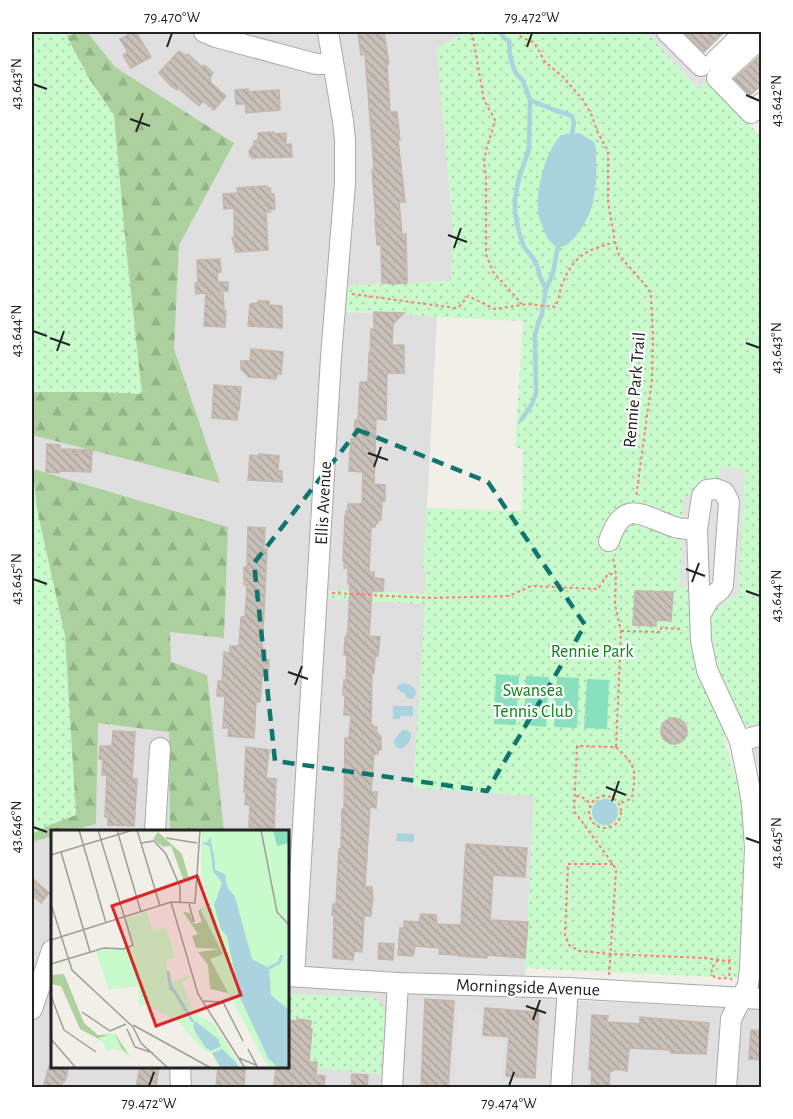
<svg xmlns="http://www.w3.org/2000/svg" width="793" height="1119" font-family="'Alegreya Sans',sans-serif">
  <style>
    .residential { fill: #e0dfdf; fill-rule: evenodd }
    .forest { fill: url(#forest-firs) }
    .park { fill: url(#park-dots) }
    .pitch { fill: #88e0be }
    .parking { fill: #e2e2e2 }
    .water { fill: #aad3df }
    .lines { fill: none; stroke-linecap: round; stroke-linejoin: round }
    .stream { stroke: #aad3df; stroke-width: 4.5 }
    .building { fill: url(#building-back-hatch); stroke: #c4b6ab; stroke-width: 1.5 }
    .minor-casing { stroke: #a9a9a9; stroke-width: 22 }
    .path { stroke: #fa8072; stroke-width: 2; stroke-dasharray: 3 3; stroke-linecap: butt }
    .minor { stroke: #fff; stroke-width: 20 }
    .marked { fill: none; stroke: #0f766e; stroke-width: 4.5; stroke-dasharray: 12 8; stroke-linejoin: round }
    .ticks { fill: none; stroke: #222; stroke-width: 2 }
    .labels { text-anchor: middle; stroke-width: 4.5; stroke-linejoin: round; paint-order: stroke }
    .street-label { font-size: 18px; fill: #222; stroke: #fff }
    .park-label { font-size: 18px; fill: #0c8416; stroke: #fff }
    .inset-river { fill: none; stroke: #aad3df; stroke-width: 3 }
    .inset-road { fill: none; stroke: #9f9d99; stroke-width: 1.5 }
    .view { fill: #d62828; fill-opacity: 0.15; stroke: #d62828; stroke-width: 3 }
    .inset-edge { fill: none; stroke: #222; stroke-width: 3 }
    .neatline { fill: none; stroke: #222; stroke-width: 2 }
    .ticks-label { font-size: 15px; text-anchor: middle; fill: #222 }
  </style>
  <defs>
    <pattern id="forest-firs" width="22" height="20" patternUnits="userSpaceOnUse" patternTransform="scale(1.5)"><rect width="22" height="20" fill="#add19e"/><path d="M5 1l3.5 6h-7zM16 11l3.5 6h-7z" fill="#95b388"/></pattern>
    <pattern id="park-dots" width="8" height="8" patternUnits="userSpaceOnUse" patternTransform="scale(1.5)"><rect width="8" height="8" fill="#c8facc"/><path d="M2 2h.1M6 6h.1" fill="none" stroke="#acd6af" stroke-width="1.8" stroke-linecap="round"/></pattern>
    <pattern id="building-back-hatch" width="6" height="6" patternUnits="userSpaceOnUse" patternTransform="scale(1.5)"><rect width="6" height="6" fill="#c7bfb8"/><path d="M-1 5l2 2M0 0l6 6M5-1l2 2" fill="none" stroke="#aba49e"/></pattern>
  </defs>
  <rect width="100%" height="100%" fill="#f2efe9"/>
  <g class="residential">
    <path d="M66,32H466L437,48L453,229L451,281L347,286L345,312L395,313L437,317L427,508V571L425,594L330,590L329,598L425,604L414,788L534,795L524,998L751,1009L759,979L761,954V1087H32V834L37,509L32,463V392L67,37ZM52,831H288V1066H52Z"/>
    <path d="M761,724V779L747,725Z"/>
  </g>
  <g class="forest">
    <path d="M32,32H66L67,36L82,32H87L115,67L234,143L179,245L174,349L220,483L32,435Z"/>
    <path d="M32,463L33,469L228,527L224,638L170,632L171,662L207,675L224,831H170L169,732L98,723L96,824L70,831H52V836L32,842Z"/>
  </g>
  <g class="park">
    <path d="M32,32H66L67,37L90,80L114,115L126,247L142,394L98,392H32Z"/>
    <path d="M466,32H646L698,88L708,80L761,137V724L747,725L723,735L740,792L744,816L742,924L738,978L525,968L534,796L413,788L425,604L329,599L330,590L425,594L427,572L423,571L427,508L522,511L523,449L515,447L523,321L437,317L395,313L345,311L347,286L451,281L453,229L437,48Z"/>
    <path d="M32,463L37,509L65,636L76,815L47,826L32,834Z"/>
    <path d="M289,994L373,997L382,1004L385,1015L381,1074L288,1066V998Z"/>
  </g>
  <g class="pitch">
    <path d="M496,674L519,676L516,725L494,724Z"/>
    <path d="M526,676L549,677L546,727L524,725Z"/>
    <path d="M557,677L579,678L577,728L554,727Z"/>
    <path d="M587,679L609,680L607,729L584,728Z"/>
  </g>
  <g class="parking">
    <path d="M646,32H674L711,72L708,80L698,88Z"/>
    <path d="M721,467L745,470L738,598H726L725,606L692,604L693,587L680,586L683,498L693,495L699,483L705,479L719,478Z"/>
    <path d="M458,1010L481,1011L480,1039L504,1041L502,1082L454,1080Z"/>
  </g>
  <g class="water">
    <path d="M579,133L594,142L596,148C597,181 598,212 574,238C570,242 564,248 558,247C551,245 546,237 544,230C542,226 540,221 539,217C534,194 545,152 561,135Z"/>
    <path d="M403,683C410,684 420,689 414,698L410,699L406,697L405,693H403L397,688L398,685Z"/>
    <path d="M393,706H413V716H400V719H393Z"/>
    <path d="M402,730H407L411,733C411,741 408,744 402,749L396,747L394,743C395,737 399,735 402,730Z"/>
    <circle cx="605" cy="812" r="13"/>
    <path d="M397,833L414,834V842L396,841Z"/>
  </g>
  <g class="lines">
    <g class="stream">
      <path d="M500,32L504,38L509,41L510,56L514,69L516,73L523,81L530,100L529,149L519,178L515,199V212L519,232L524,247L533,258L538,268L540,277L546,289"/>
      <path d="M530,100L554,110L572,116L574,123L571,138"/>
      <path d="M521,420L532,404L536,393L535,334L542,313L546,289L553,273L559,241"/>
    </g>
  </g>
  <g class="building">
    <path d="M134,32H136L151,57L131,68L123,55L128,52L120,39Z"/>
    <path d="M358,32H384L389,64H387L390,112H397L400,140H398L405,202H399L402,235L406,234L407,283L389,284V283H382L381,245H377L375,219H376L372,170H374L365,54L361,55Z"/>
    <path d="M683,32H724L704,52Z"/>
    <path d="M179,51L186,56L188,54L202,67L204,65L213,73L209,79L211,80L210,82L226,96L214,110L203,101L199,106L178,88L177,90L171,86L159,73Z"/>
    <path d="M762,54V85L750,95L734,79Z"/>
    <path d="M248,89V92L279,90L280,110L246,113V104H236L235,90Z"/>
    <path d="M274,132V134L286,133V145L291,144L292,157L252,158L250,156L249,151L254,145V141H258V133Z"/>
    <path d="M267,186L268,188H270L271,194H274L275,209L269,210L270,212H266L268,250L236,252L232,238H234V208L224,209L223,194L238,193L237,188Z"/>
    <path d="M220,259L221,272L217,273L218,282H228V291L219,292V294H223L224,311H226L225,327L204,326L206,293L196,294L195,283H198L197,260Z"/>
    <path d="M258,301H269V305L282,306V328L248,326L250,304L258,303Z"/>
    <path d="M374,312L404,313L393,324L392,345H404V373H387L386,420L376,419L374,484L385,485V501H382L381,520H378V523H376L375,527H371L369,572H374V578L384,579L383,591H372L369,636L380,637L378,656H375L374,673H372L371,725H373V727H377L376,733H378L381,737V750H378V754H374L371,792H377L376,808L370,807L365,887H372L373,901L372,902L371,916H364L362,952L354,951L353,960L333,958L334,915H332L333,904H336L339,849H341L342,809H344L345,738H349L351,715H344L345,695H343L344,680H346L347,655H344L345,637H346L348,630L350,584H348V568H344V561H343L345,516H346V511H348V504H362L363,472L349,471L351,439H354L355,420H358L360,383L361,382H368L369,353H370L371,329H374Z"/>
    <path d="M251,349L283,352L281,374H277L276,379L249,377L241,369V361H250Z"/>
    <path d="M214,385L241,387L239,410H238L237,420L212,418Z"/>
    <path d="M47,444L60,445V449L92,450L91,472L59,471V473L46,472Z"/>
    <path d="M259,454L279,456L278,471H282V482L248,480L250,455L259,456Z"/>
    <path d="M248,527L265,528L264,549H267L262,651H266L265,660H269L268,676H262L260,702H256L254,738L228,736L229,728H223L225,696H217L218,681H222L224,652L230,653V646H239L241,617H245L247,585H244V567H247Z"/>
    <path d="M635,591L673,592L671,621L656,620V626L633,625Z"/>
    <circle cx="674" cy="731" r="13"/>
    <path d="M113,731L135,732L132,779H137L134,826L108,825V817H105L107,775H102L103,760L99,759L100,746H112Z"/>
    <path d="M246,747L269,750L266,778L276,779L274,829L249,827L250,805H245L246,792H244Z"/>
    <path d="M466,844L527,848L525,877L493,875L490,920L528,922L525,958L487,955V958L459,956V955L439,954L440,948L415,946L413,956L398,955L400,928H404V921L419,922L421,914L436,915L437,924L461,925Z"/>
    <path d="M32,878L49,893L41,903L32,895Z"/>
    <path d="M379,943L394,944L393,960L378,959Z"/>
    <path d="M425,999L454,1001L448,1088H421Z"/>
    <path d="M485,1008L539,1012L535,1078L506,1076L509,1037L483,1035Z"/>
    <path d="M592,1015L608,1016L607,1022L640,1024V1017L709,1023L706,1054L671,1053V1050L629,1048L627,1071L613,1069V1071H610L609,1088H591L592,1070H589Z"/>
    <path d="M297,1019L311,1021L310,1029H312L309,1062H317L316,1075L325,1076L324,1088L274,1086L276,1066H288V1020L297,1021Z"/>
    <path d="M751,1030L762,1031V1060L749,1059Z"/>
    <path d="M49,1066H69L65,1081H63L61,1088H43Z"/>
    <path d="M140,1066H159L156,1088H136Z"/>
    <path d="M218,1066H245L244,1088H216Z"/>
    <path d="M352,1074L368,1075L367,1088H351Z"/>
  </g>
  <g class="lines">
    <defs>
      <g id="minor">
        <path d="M204,32L216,37L305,61L317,64H333"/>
        <path d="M667,32L701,66"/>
        <path d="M762,37L717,78L751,113L762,103"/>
        <path d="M715,61L745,32"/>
        <path d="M609,541C625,494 645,519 678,528C684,529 691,529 697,530"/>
        <path d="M700,615L709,599L720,590L723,585L729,502L724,492L716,489L707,490L702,496L697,530L701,641L707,670L740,741L748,780L752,804L755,848L750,969L748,985L731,1019L726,1088"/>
        <path d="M740,741L762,735"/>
        <path d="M155,831L160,748"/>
        <path d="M288,976L398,983L568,988L762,999"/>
        <path d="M294,976L331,357L345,183V140L343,121L328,32"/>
        <path d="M32,1009L52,950"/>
        <path d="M180,1066L181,1088"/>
        <path d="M392,1088L398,983"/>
        <path d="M561,1088L568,988"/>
      </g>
    </defs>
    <use href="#minor" class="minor-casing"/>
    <g class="path">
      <path d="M471,32L473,38L484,100L495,120L492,131L486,150L484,163L486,177V254L493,272L522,304"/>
      <path d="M515,32L523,38L533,42L540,52L544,61L563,77L584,101L592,116L597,131L608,151V201L615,242L619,255L647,287L651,294L653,338L652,379L636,497"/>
      <path d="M352,294L455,308L460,306L468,296L495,309L528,304L555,307C559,301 559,292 562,285C573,256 586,250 615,242"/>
      <path d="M332,593L431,598L509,596L531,586L598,589L608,574H616"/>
      <path d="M621,631L661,632V628L683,629"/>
      <path d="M616,747C637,766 636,771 632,798L619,804"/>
      <path d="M576,796L582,797L591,804"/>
      <circle cx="605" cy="812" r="16"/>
      <path d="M613,864H568L565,935L569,945L579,951L611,954L704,958L727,961L734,959"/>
      <path d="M718,960L711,969L714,977L722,979L729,977"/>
      <path d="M729,961L730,969L729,977L732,980"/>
      <path d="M609,975L616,871L613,864L574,811L577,746L616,747L621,631L615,605L616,574L613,558"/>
    </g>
    <use href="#minor" class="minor"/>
  </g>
  <path class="marked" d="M358,430L488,482L585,625L487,791L275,761L254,563Z"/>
  <path class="ticks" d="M167,47L172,33M527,47L532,33M33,84L47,89M746,95L760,101M130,119L150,126M136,132L143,113M448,235L467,242M454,248L461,228M33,331L47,336M50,338L70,345M746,343L760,348M57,351L64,331M368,453L388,460M374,467L381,447M686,569L705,576M33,579L47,584M692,582L699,563M746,591L760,596M288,672L308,679M295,685L302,666M606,787L626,795M612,801L619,781M33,827L47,832M746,838L760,843M526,1006L546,1013M533,1020L540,1000M149,1086L154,1072M509,1086L514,1072"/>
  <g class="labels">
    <g class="street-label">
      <text transform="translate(634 390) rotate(-85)" y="6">Rennie Park Trail</text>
      <text transform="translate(323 503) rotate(-87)" y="6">Ellis Avenue</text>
      <text transform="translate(528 987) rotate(2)" y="6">Morningside Avenue</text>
    </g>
    <g class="park-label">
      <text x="592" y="657">Rennie Park</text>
      <text x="533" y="696">Swansea<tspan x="533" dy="21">Tennis Club</tspan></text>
    </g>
  </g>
  <g transform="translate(51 830)">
    <rect width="238" height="238" fill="#f2efe9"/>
    <path d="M107,2L131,24L139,52L133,51L120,16L112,17L102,9ZM157,74L220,238L181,164L159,159L157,135L147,122L169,119L145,118L141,106L147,104L132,82L139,83L143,94L151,92L147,81ZM13,144L33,193L47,205L64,204L79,226L29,199L10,156L0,154V145Z" fill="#add19e"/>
    <path d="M151,0H238V238H220L213,230L159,129L172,124L150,81L157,68L150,43ZM96,82L102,101L115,97L121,117L131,114L121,118L124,128L114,131L121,151L141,145L131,153L141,177L138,181L162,193L191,238H168L161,224L151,219L128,192L94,174L88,177L87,156L58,160L45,121L81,117L73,89ZM63,203L71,219L84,229L63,218L58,222L49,209L41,216L48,208Z" fill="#c8facc"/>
    <path d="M222,0H238V13L226,16Z" fill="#88e0be"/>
    <path d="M159,6L164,31V40L174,44L176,57L184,67L201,129L218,138L220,165L238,180V238H227L217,228L188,165L176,106L170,100L163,75L171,53L162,41L159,17L151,13L157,12ZM144,191L167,209L170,216L160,221L155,218L142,198ZM171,219L184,231L188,238H170L161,223Z" fill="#aad3df"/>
    <path class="inset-river" d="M218,138L228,133L231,125M117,141L120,160M120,156L142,192"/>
    <path class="inset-road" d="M28,0L55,93M66,0L90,82M86,0L109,76M210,0L226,82L239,96M115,8L146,13M90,13L103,11L115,24L129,57V72M10,22L39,122M0,25L82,0M120,72L147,164L194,238M0,74L21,140L82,197M138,74L143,92M0,110L120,72L144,73L149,0M0,134L53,118L72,119L82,115L47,0M0,166L13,200M151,171L172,172L192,211M31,182L59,201L75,194M82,195L160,238M82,197L90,213L117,238M76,199L84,217L102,223M13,200L45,222M0,209L25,238M197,219L207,238M188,228L205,235"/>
    <path class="view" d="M146,46L190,165L105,196L61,76Z"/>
    <rect width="238" height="238" class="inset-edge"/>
  </g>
  <rect width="793" height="1119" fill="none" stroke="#ffffff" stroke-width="66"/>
  <rect x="33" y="33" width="727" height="1053" class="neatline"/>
  <g class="ticks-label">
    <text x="172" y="22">79.470°W</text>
    <text x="532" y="22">79.472°W</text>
    <text transform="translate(16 84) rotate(-90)" y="5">43.643°N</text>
    <text transform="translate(776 101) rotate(-90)" y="5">43.642°N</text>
    <text transform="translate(16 331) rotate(-90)" y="5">43.644°N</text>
    <text transform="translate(776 348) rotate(-90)" y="5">43.643°N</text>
    <text transform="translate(16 579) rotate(-90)" y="5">43.645°N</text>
    <text transform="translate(776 596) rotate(-90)" y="5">43.644°N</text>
    <text transform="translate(16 827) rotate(-90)" y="5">43.646°N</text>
    <text transform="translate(776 843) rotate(-90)" y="5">43.645°N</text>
    <text x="149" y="1108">79.472°W</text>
    <text x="509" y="1108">79.474°W</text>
  </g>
</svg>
